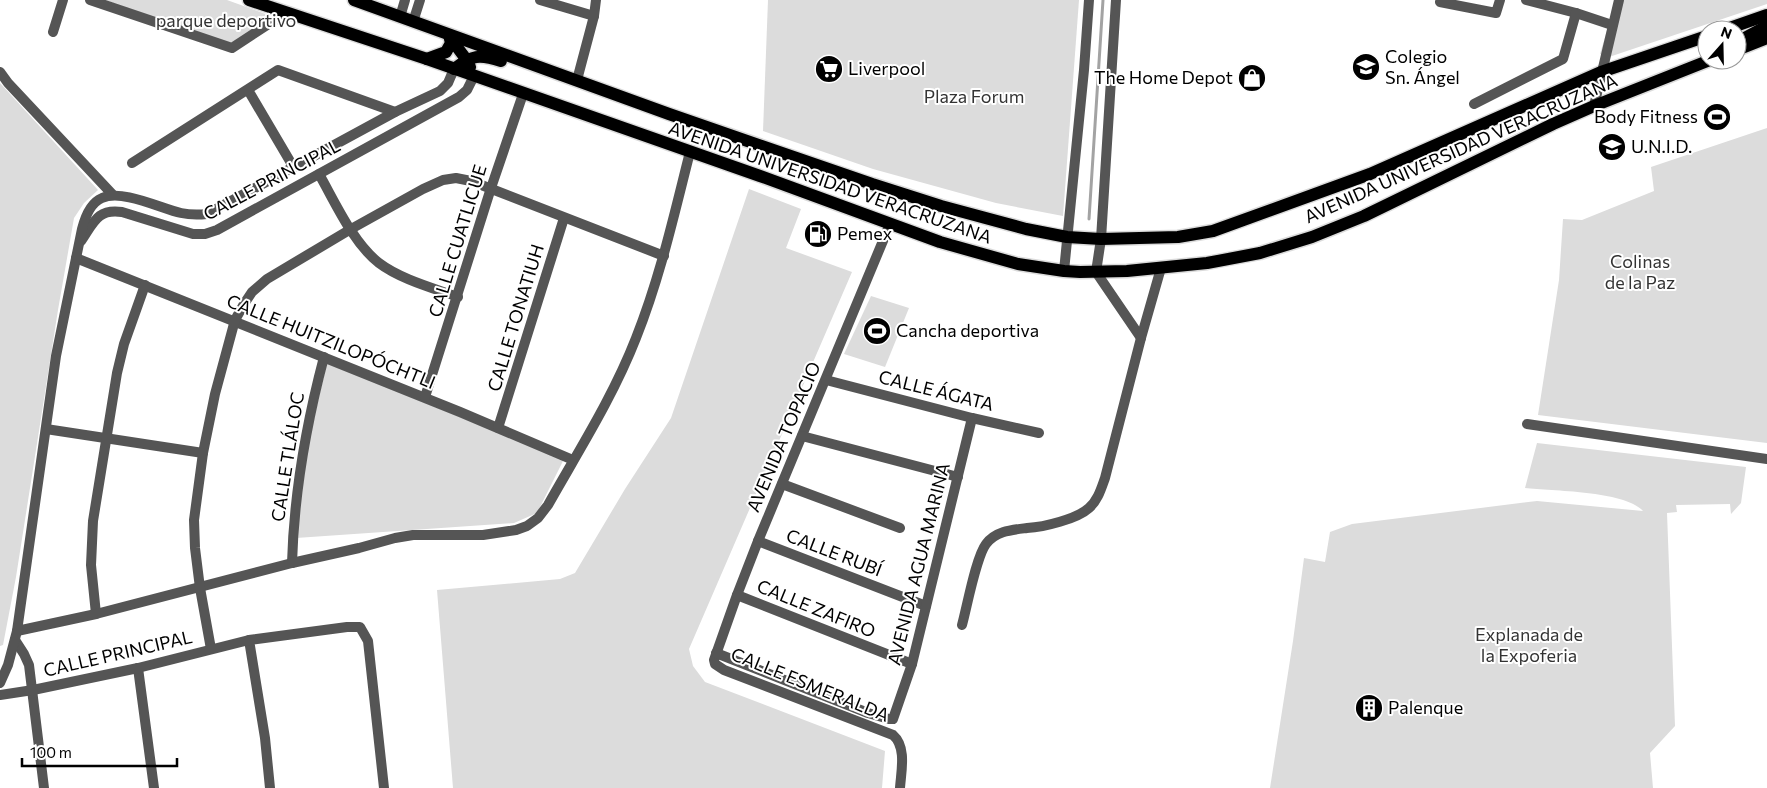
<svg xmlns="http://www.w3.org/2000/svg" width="1767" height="788" font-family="Commissioner,sans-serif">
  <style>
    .green { fill: #dcdcdc }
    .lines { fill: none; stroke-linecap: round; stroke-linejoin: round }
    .stream { stroke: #a3a3a3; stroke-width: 3 }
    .primary-casing { stroke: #dbdbdb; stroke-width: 15 }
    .minor { stroke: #555; stroke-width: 10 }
    .tertiary { stroke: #555; stroke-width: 10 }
    .primary { stroke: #000; stroke-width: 12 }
    .labels { text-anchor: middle; stroke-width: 4; stroke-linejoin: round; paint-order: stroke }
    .park-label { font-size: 18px; fill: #333; stroke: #fff }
    .poi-label { font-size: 18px; fill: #000; stroke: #fff; text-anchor: start }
    .street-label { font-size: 18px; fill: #000; stroke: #fff }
  </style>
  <rect width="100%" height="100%" fill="#fff"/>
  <g class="green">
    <path d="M105,0H227L271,16L249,34L231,45Z"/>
    <path d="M768,0H1079L1063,216L996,203L873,169L763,131Z"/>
    <path d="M1616,0H1767V4L1609,57L1600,54Z"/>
    <path d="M0,83L98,190L84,203L74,218L58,310L16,577L3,645L0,646Z"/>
    <path d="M1767,128V443L1538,415L1559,280L1563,219L1582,220L1654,191L1651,167Z"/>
    <path d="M749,189L801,209L786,248L852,272L689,649L693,666L705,682L885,751L882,788H453L437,590L560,579L575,573L625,489L671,418Z"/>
    <path d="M871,296L909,308L885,367L844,354Z"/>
    <path d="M327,363L564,459L537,513L514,523L296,538L308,444Z"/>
    <path d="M1537,443L1746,467L1741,503L1731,514L1730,504L1676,505L1677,512L1667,513L1675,726L1650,753L1653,788H1270L1293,641L1304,558L1325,562L1330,532L1352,524L1537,501L1643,511C1626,491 1552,491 1525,488Z"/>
  </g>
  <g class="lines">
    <path class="stream" d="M1089,219L1103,0"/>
    <defs>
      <g id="primary">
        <path d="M249,0L427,59L760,176L940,242L1018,264L1064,271L1080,272L1127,271L1207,263L1260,253L1312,237L1364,216L1553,124L1594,106L1710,60"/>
        <path d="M354,0L669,114L872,184L941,206L1026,229L1067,237L1101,239L1178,237L1213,231L1370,174L1601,72L1707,36"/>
        <path d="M1724,30L1767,15"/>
        <path d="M451,39L466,59L470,67"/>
        <path d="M1737,44L1739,41L1767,26"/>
        <path d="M1737,50L1767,38"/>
        <path d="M427,59L446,52L451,43L449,35"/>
        <path d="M454,69C472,55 479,54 501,61"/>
      </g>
    </defs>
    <use href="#primary" class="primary-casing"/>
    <g class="minor">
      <path d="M90,0L232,48L287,12"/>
      <path d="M540,0L594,16"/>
      <path d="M1526,0L1576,13L1612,25"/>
      <path d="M1440,2L1496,13L1500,0"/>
      <path d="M400,17L405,0"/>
      <path d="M413,22L420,0"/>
      <path d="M53,32L63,0"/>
      <path d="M0,72L8,83L113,195"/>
      <path d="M577,80L594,16L596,0"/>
      <path d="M248,90L294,168"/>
      <path d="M1474,104L1563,59L1576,13"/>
      <path d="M1594,106L1619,0"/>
      <path d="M132,163L278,70L395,112"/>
      <path d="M319,174C335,202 353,243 379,263C400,279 433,288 458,297"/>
      <path d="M890,224L758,541L737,595L714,660L715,664L724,670L893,735C907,747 901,772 900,788"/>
      <path d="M81,241C93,224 97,208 122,212L193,234H205L217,230L459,97L467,90L474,76"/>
      <path d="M76,258L460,412L573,460"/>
      <path d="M1096,272L1141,338"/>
      <path d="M826,380L972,418L1039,433"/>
      <path d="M425,397L491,188L523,94"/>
      <path d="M1527,424L1767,459"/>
      <path d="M498,428L564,218"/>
      <path d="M46,429L203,453"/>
      <path d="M802,436L958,477"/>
      <path d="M782,484L900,528"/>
      <path d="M758,541L926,606"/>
      <path d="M292,563C294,493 306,425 324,357"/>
      <path d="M737,595L912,664"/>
      <path d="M96,614L91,565L93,521L117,373L124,344L145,285"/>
      <path d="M962,625C967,607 976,557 986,544C996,531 1011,530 1027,528C1044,527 1077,519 1089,508C1098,500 1101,489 1105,478L1141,338L1161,268"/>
      <path d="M17,631L96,614L292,563L359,548L395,538L413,535H483L516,530L527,526L538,518L548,505C579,450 613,397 636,338C660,278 674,215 690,152"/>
      <path d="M15,640L24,654L29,665L44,788"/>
      <path d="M249,640L265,738L270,788"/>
      <path d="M211,649L200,588L195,548L194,520L203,453L215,394L235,320L244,304L252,292L267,279L351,229L423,189L443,180L456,178L471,181L664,256"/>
      <path d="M716,653L868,713L889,719H893L912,664L972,418"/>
      <path d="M138,668L154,788"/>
      <path d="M0,683L8,665L17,631L56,356L82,229C85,217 90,203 102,198C122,189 160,208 181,213C190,215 198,215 207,214L395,112L440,91L448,83L454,69"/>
      <path d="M0,695L33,690L138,668L249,640L347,627H360L368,641L384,788"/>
    </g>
    <g class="tertiary">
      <path d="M1064,271L1084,70L1089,0"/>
      <path d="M1096,272L1101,239L1116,0"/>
    </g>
    <use href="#primary" class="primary"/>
  </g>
  <defs>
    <symbol id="university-disc" viewBox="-11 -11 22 22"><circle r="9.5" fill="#000" stroke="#fff"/><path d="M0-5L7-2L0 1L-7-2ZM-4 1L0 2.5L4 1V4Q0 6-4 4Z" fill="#fff"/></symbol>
    <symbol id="supermarket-disc" viewBox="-11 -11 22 22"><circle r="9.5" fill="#000" stroke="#fff"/><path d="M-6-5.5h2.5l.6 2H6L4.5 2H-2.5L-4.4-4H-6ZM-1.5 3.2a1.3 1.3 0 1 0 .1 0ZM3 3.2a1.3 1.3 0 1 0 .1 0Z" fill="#fff"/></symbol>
    <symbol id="shop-disc" viewBox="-11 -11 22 22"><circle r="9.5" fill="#000" stroke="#fff"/><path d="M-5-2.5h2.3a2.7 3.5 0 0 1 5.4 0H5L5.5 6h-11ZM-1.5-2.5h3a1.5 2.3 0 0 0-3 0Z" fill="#fff"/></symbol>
    <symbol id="stadium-disc" viewBox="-11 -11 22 22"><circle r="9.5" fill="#000" stroke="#fff"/><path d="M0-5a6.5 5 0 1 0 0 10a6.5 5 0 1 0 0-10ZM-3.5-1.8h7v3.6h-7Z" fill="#fff"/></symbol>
    <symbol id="fuel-disc" viewBox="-11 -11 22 22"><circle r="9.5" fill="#000" stroke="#fff"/><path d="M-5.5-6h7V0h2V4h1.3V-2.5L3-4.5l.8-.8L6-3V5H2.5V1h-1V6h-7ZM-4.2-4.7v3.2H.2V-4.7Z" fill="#fff"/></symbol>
    <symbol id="building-disc" viewBox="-11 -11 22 22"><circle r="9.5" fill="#000" stroke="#fff"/><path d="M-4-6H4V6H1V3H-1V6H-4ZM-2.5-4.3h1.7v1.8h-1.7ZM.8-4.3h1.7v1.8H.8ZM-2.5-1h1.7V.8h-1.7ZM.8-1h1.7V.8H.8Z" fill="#fff"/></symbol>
  </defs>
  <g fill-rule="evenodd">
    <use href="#university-disc" x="1350" y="51" width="32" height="32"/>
    <use href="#supermarket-disc" x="813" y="53" width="32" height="32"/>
    <use href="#shop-disc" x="1236" y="62" width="32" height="32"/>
    <use href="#stadium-disc" x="1701" y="101" width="32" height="32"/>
    <use href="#university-disc" x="1596" y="131" width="32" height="32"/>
    <use href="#fuel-disc" x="802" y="218" width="32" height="32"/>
    <use href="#stadium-disc" x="861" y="315" width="32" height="32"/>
    <use href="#building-disc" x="1353" y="692" width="32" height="32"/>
  </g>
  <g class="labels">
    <g class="park-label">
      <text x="226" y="27">parque deportivo</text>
      <text x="974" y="103">Plaza Forum</text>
      <text x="1640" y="268">Colinas<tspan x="1640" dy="21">de la Paz</tspan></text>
      <text x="1529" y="641">Explanada de<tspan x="1529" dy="21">la Expoferia</tspan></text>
    </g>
    <g class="poi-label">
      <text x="1385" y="63">Colegio<tspan x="1385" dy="21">Sn. Ángel</tspan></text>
      <text x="848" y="75">Liverpool</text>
      <text x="1233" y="84" text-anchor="end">The Home Depot</text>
      <text x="1698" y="123" text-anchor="end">Body Fitness</text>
      <text x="1631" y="153">U.N.I.D.</text>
      <text x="837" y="240">Pemex</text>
      <text x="896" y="337">Cancha deportiva</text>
      <text x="1388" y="714">Palenque</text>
    </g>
    <g class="street-label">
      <text transform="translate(1461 149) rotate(-24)" y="6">AVENIDA UNIVERSIDAD VERACRUZANA</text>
      <text transform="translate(272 180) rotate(-28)" y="6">CALLE PRINCIPAL</text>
      <text transform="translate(830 183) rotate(19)" y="6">AVENIDA UNIVERSIDAD VERACRUZANA</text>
      <text transform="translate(458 241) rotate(-73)" y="6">CALLE CUATLICUE</text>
      <text transform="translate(516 318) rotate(-73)" y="6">CALLE TONATIUH</text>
      <text transform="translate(331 342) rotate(22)" y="6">CALLE HUITZILOPÓCHTLI</text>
      <text transform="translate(936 391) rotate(14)" y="6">CALLE ÁGATA</text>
      <text transform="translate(784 437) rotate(-67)" y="6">AVENIDA TOPACIO</text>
      <text transform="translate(288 457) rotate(-81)" y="6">CALLE TLÁLOC</text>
      <text transform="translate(834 553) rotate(21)" y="6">CALLE RUBÍ</text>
      <text transform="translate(919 564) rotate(-76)" y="6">AVENIDA AGUA MARINA</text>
      <text transform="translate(816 609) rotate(22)" y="6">CALLE ZAFIRO</text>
      <text transform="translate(118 654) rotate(-13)" y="6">CALLE PRINCIPAL</text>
      <text transform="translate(810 685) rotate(22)" y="6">CALLE ESMERALDA</text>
    </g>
  </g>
  <g transform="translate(1722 45) rotate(20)"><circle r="24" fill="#ffffff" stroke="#999999"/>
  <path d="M0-4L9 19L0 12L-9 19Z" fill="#000000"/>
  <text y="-8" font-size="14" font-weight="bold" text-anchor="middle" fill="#000000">N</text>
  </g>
  <path d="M22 758v8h155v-8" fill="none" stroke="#000000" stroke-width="2.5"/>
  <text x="30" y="758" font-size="15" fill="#000000" stroke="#ffffff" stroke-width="4" paint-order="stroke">100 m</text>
</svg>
